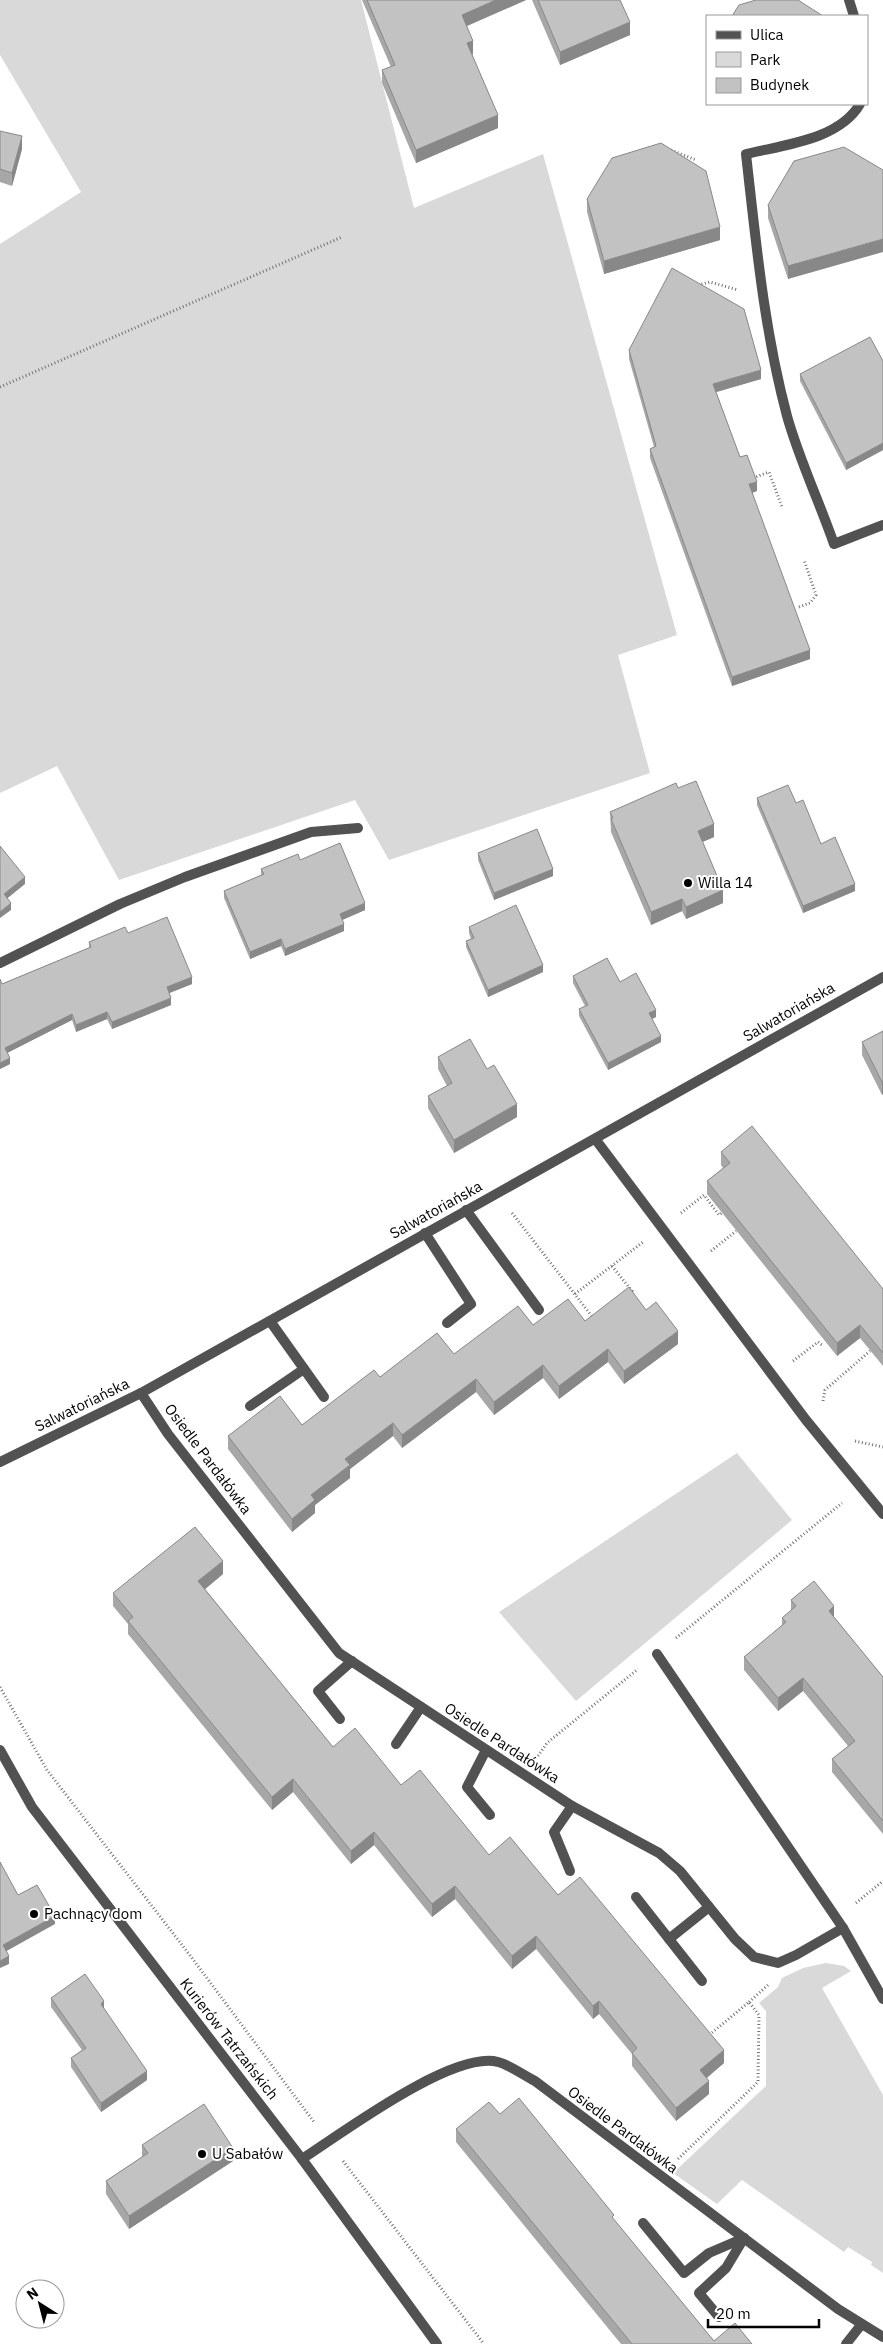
<svg xmlns="http://www.w3.org/2000/svg" width="883" height="2344" font-family="'IBM Plex Sans',sans-serif">
  <style>
    .green { fill: #d9d9d9 }
    .lines { fill: none; stroke-linecap: round; stroke-linejoin: round }
    .path { stroke: #747474; stroke-width: 3; stroke-dasharray: 1 2.5; stroke-linecap: butt }
    .lane { stroke: #525252; stroke-width: 10 }
    .street { stroke: #525252; stroke-width: 10 }
    .wall { fill: #a7a7a7 }
    .shaded-wall { fill: #888 }
    .building { fill: #c2c2c2; stroke: #888 }
    .poi-dot { fill: #000; stroke: #fff; stroke-width: 2 }
    .labels { text-anchor: middle; stroke-width: 4; stroke-linejoin: round; paint-order: stroke }
    .poi-label { font-size: 15px; fill: #000; stroke: #fff; text-anchor: start }
    .street-label { font-size: 15px; fill: #000; stroke: #fff }
  </style>
  <rect width="100%" height="100%" fill="#fff"/>
  <g class="green">
    <path d="M0,0H361L414,208L543,154L677,635L618,655L650,773L389,860L355,800L119,880L57,766L0,793V244L81,192L0,55Z"/>
    <path d="M737,1453L792,1520L576,1701L499,1612Z"/>
    <path d="M826,1963L844,1966L851,1971L822,1988L883,2095V2273L871,2265L872,2262L848,2247L844,2252L742,2180L717,2204L673,2173L766,2086V2011L759,2003L778,1987L782,1978L803,1968Z"/>
  </g>
  <g class="lines">
    <g class="path">
      <path d="M671,150L696,160"/>
      <path d="M698,285L710,282L738,290"/>
      <path d="M0,387L342,237"/>
      <path d="M753,478L769,472L782,507"/>
      <path d="M799,607L810,603L816,595L804,560"/>
      <path d="M512,1213L594,1319"/>
      <path d="M681,1213L704,1195L719,1215L722,1213"/>
      <path d="M711,1251L736,1231"/>
      <path d="M612,1266L632,1291L628,1294"/>
      <path d="M575,1294L643,1242"/>
      <path d="M793,1361L818,1342L822,1345"/>
      <path d="M823,1401L825,1390L870,1351"/>
      <path d="M855,1441L883,1447"/>
      <path d="M676,1638L842,1503"/>
      <path d="M0,1687L47,1770L189,1954L314,2122"/>
      <path d="M538,1756L547,1743L638,1669"/>
      <path d="M856,1903L883,1881"/>
      <path d="M749,2002L768,1985"/>
      <path d="M678,2159L758,2082L759,2015L749,2002L708,2036"/>
      <path d="M343,2161L484,2344"/>
    </g>
    <g class="lane">
      <path d="M849,0L854,16"/>
      <path d="M860,104C839,140 783,145 746,154C756,242 764,330 787,416C799,459 819,501 834,544L883,525"/>
      <path d="M0,963L120,904L185,877L311,832L358,828"/>
      <path d="M596,1140L806,1420L883,1514"/>
      <path d="M466,1210L539,1310"/>
      <path d="M425,1233L471,1304L447,1323"/>
      <path d="M270,1321L324,1397"/>
      <path d="M141,1393L168,1434L339,1653L572,1806L659,1853L680,1871L735,1939L754,1957L778,1963L796,1955L843,1928"/>
      <path d="M250,1406L304,1369"/>
      <path d="M657,1654L843,1928L883,1999"/>
      <path d="M340,1719L318,1691L352,1661"/>
      <path d="M396,1744L421,1707"/>
      <path d="M486,1750L467,1787L490,1815"/>
      <path d="M570,1871L554,1832L572,1806"/>
      <path d="M636,1897L669,1939L709,1907"/>
      <path d="M669,1939L702,1981"/>
      <path d="M302,2159C341,2134 453,2050 498,2062C510,2065 523,2075 535,2081L838,2309L883,2337"/>
      <path d="M643,2223L684,2273L709,2253L744,2238"/>
      <path d="M719,2317L699,2293L726,2268L744,2238"/>
      <path d="M846,2344L861,2325"/>
    </g>
    <g class="street">
      <path d="M0,1462L141,1393L883,977"/>
      <path d="M0,1750L32,1807L302,2159L437,2344"/>
    </g>
  </g>
  <g class="wall">
    <path d="M362,0H526L467,26L473,54H472L498,128L416,163L382,83V70L391,67Z"/>
    <path d="M532,0H620L630,35L560,65Z"/>
    <path d="M0,131L22,149L12,186L0,182Z"/>
    <path d="M883,170L788,279L768,218V205Z"/>
    <path d="M587,199L720,240L604,274L587,212Z"/>
    <path d="M629,350L761,379L716,392L740,457L757,491L752,493L810,659L732,686L650,458V449L654,447L629,359Z"/>
    <path d="M883,361V450L846,470L800,381V374Z"/>
    <path d="M678,788L714,837L702,842L723,903L686,919L682,911L651,925L611,832L610,812Z"/>
    <path d="M757,798L796,803L821,844L855,891L803,913L757,805Z"/>
    <path d="M478,853L553,876L494,900L478,860Z"/>
    <path d="M300,860L365,910L342,920L344,931L285,956L281,946L250,959L224,898V891L261,875V869Z"/>
    <path d="M469,927L543,972L488,997L466,947V941L471,939L469,933Z"/>
    <path d="M128,933L192,984L169,993L171,1005L112,1029L107,1019L76,1032L72,1020L7,1053L10,1064L0,1069L2,984L89,948V942Z"/>
    <path d="M573,976L620,982L656,1017L652,1019L661,1042L608,1070L579,1016V1009L585,1006L573,983Z"/>
    <path d="M883,1031L882,1095L862,1055V1042Z"/>
    <path d="M438,1057L487,1069L517,1117L454,1153L428,1108V1096L447,1086L438,1069Z"/>
    <path d="M721,1152L883,1289V1366L860,1338L837,1356L707,1194V1181L723,1168L721,1165Z"/>
    <path d="M646,1310L678,1344L624,1384L608,1362L559,1399L543,1378L494,1415L476,1392L402,1448L393,1436L350,1469V1478L315,1505V1513L292,1532L228,1449V1436L302,1425L380,1377L454,1354L533,1325L585,1321Z"/>
    <path d="M223,1574L205,1589L333,1747L401,1785L489,1855L558,1895L724,2063L707,2078L709,2094L676,2121L632,2066V2054L599,2014L593,2019L536,1949L512,1969L455,1899L432,1917L374,1845L351,1864L293,1792L272,1810L128,1634V1624L113,1606V1593Z"/>
    <path d="M791,1600L834,1617L883,1677V1834L832,1772V1759L848,1746L803,1691L778,1711L744,1670V1657L782,1626V1618L791,1610Z"/>
    <path d="M51,1998L104,2009L147,2080L101,2112L71,2067V2058L82,2050L51,2007Z"/>
    <path d="M500,2114L614,2220L714,2341L752,2344H621L456,2142V2129Z"/>
    <path d="M142,2145L233,2161L129,2229L106,2194V2181L142,2157Z"/>
  </g>
  <g class="shaded-wall">
    <path d="M496,0H526L462,28V15Z"/>
    <path d="M630,22V35L560,65V52Z"/>
    <path d="M473,41V54L467,56V43Z"/>
    <path d="M498,115V128L416,163V150Z"/>
    <path d="M22,136V149L12,186V173Z"/>
    <path d="M720,227V240L604,274V261Z"/>
    <path d="M883,239V252L788,279V266Z"/>
    <path d="M761,370V379L713,393V384Z"/>
    <path d="M883,443V450L846,470V463Z"/>
    <path d="M757,482V491L749,494V484Z"/>
    <path d="M810,650V659L732,686V677Z"/>
    <path d="M714,824V837L698,844V831Z"/>
    <path d="M553,869V876L494,900V893Z"/>
    <path d="M25,877V884L4,901V894Z"/>
    <path d="M855,884V891L803,913V906Z"/>
    <path d="M723,890V903L686,919V907Z"/>
    <path d="M682,899V911L651,925V912Z"/>
    <path d="M11,903V910L0,918V912Z"/>
    <path d="M365,903V910L340,921V914Z"/>
    <path d="M344,924V931L285,956V949Z"/>
    <path d="M281,939V946L250,959V952Z"/>
    <path d="M543,965V972L488,997V990Z"/>
    <path d="M192,977V984L167,994V987Z"/>
    <path d="M171,998V1005L112,1029V1022Z"/>
    <path d="M656,1010V1017L649,1020V1013Z"/>
    <path d="M107,1012V1019L76,1032V1025Z"/>
    <path d="M72,1014V1020L5,1054V1048Z"/>
    <path d="M661,1036V1042L608,1070V1063Z"/>
    <path d="M10,1058V1064L0,1069V1063Z"/>
    <path d="M883,1081V1094L882,1095V1082Z"/>
    <path d="M517,1104V1117L454,1153V1140Z"/>
    <path d="M860,1325V1338L837,1356V1343Z"/>
    <path d="M678,1331V1344L624,1384V1371Z"/>
    <path d="M608,1349V1362L559,1399V1386Z"/>
    <path d="M543,1365V1378L494,1415V1402Z"/>
    <path d="M476,1379V1392L402,1448V1435Z"/>
    <path d="M393,1423V1436L350,1469V1478L315,1505V1513L292,1532V1519L311,1495L345,1459Z"/>
    <path d="M223,1561V1574L198,1595V1581Z"/>
    <path d="M834,1606V1619L829,1611Z"/>
    <path d="M803,1678V1691L778,1711V1698Z"/>
    <path d="M293,1779V1792L272,1810V1797Z"/>
    <path d="M374,1832V1845L351,1864V1851Z"/>
    <path d="M455,1886V1899L432,1917V1904Z"/>
    <path d="M55,1916V1924L3,1953V1945Z"/>
    <path d="M536,1936V1949L512,1969V1956Z"/>
    <path d="M9,1956V1964L0,1968V1961Z"/>
    <path d="M104,2001V2010L101,2004Z"/>
    <path d="M599,2001V2014L593,2019V2006Z"/>
    <path d="M724,2050V2063L700,2083V2070Z"/>
    <path d="M147,2071V2080L101,2112V2103Z"/>
    <path d="M709,2081V2094L676,2121V2108Z"/>
    <path d="M233,2148V2161L129,2229V2216Z"/>
  </g>
  <g class="building">
    <path d="M367,0H496L462,15L473,41L467,43L498,115L416,150L382,70L395,65Z"/>
    <path d="M538,0H620L630,22L560,52Z"/>
    <path d="M756,0H798L823,16H732L739,5Z"/>
    <path d="M0,131L22,136L12,173L0,169Z"/>
    <path d="M661,143L706,171L720,227L604,261L587,199L612,158Z"/>
    <path d="M844,147L883,170V239L788,266L768,205L794,161Z"/>
    <path d="M672,268L744,309L761,370L713,384L740,457L747,455L757,482L749,484L810,650L732,677L650,449L656,446L629,350Z"/>
    <path d="M870,337L883,361V443L846,463L800,374Z"/>
    <path d="M696,781L714,824L698,831L723,890L686,907L682,899L651,912L611,819L613,818L610,812L676,783L678,788Z"/>
    <path d="M788,785L796,803L803,800L821,844L835,837L855,884L803,906L757,798Z"/>
    <path d="M537,829L553,869L494,893L478,853Z"/>
    <path d="M340,843L365,903L340,914L344,924L285,949L281,939L250,952L224,891L264,874L261,869L298,854L300,860Z"/>
    <path d="M0,846L25,877L4,894L11,903L0,912Z"/>
    <path d="M516,905L543,965L488,990L466,941L474,938L469,927Z"/>
    <path d="M167,917L192,977L167,987L171,998L112,1022L107,1012L76,1025L72,1014L5,1048L10,1058L0,1063V979L2,984L91,947L89,942L125,927L128,933Z"/>
    <path d="M607,958L620,982L636,973L656,1010L649,1013L661,1036L608,1063L579,1009L588,1005L573,976Z"/>
    <path d="M883,1031V1081L882,1082L862,1042Z"/>
    <path d="M470,1039L487,1069L494,1065L517,1104L454,1140L428,1096L452,1083L438,1057Z"/>
    <path d="M752,1126L883,1289V1353L860,1325L837,1343L707,1181L730,1163L721,1152Z"/>
    <path d="M629,1287L646,1310L656,1302L678,1331L624,1371L608,1349L559,1386L543,1365L494,1402L476,1379L402,1435L393,1423L345,1459L350,1465L311,1495L315,1500L292,1519L228,1436L280,1396L302,1425L374,1370L380,1377L437,1333L454,1354L518,1306L533,1325L568,1299L585,1321Z"/>
    <path d="M195,1527L223,1561L198,1581L333,1747L355,1728L401,1785L420,1770L489,1855L510,1837L558,1895L580,1877L724,2050L700,2070L709,2081L676,2108L632,2053L637,2048L599,2001L593,2006L536,1936L512,1956L455,1886L432,1904L374,1832L351,1851L293,1779L272,1797L128,1621L133,1617L113,1593Z"/>
    <path d="M814,1581L834,1606L829,1611L883,1677V1821L832,1759L855,1741L803,1678L778,1698L744,1657L786,1622L782,1618L796,1606L791,1600Z"/>
    <path d="M0,1862L18,1895L37,1885L55,1916L3,1945L9,1956L0,1961Z"/>
    <path d="M85,1974L104,2001L101,2004L147,2071L101,2103L71,2058L86,2048L51,1998Z"/>
    <path d="M519,2098L614,2215L612,2217L714,2341L735,2323L752,2344H632L456,2129L489,2102L500,2114Z"/>
    <path d="M204,2104L233,2148L129,2216L106,2181L148,2153L142,2145Z"/>
  </g>
  <g class="poi-dot">
    <circle cx="688" cy="883" r="5"/>
    <circle cx="34" cy="1914" r="5"/>
    <circle cx="202" cy="2154" r="5"/>
  </g>
  <g class="labels">
    <g class="poi-label">
      <text x="698" y="888">Willa 14</text>
      <text x="44" y="1919">Pachnący dom</text>
      <text x="212" y="2159">U Sabałów</text>
    </g>
    <g class="street-label">
      <text transform="translate(789 1012) rotate(-30)" y="5">Salwatoriańska</text>
      <text transform="translate(436 1210) rotate(-29)" y="5">Salwatoriańska</text>
      <text transform="translate(82 1405) rotate(-26)" y="5">Salwatoriańska</text>
      <text transform="translate(208 1459) rotate(53)" y="5">Osiedle Pardałówka</text>
      <text transform="translate(502 1743) rotate(33)" y="5">Osiedle Pardałówka</text>
      <text transform="translate(229 2039) rotate(52)" y="5">Kurierów Tatrzańskich</text>
      <text transform="translate(623 2130) rotate(37)" y="5">Osiedle Pardałówka</text>
    </g>
  </g>
  <rect x="706" y="15" width="162" height="90" fill="#ffffff" stroke="#999999"/>
  <rect x="716" y="31" width="25" height="8" fill="#525252" stroke="#999999"/>
  <text x="750" y="40" font-size="15" fill="#000000">Ulica</text>
  <rect x="716" y="52" width="25" height="15" fill="#d9d9d9" stroke="#999999"/>
  <text x="750" y="65" font-size="15" fill="#000000">Park</text>
  <rect x="716" y="78" width="25" height="15" fill="#c2c2c2" stroke="#999999"/>
  <text x="750" y="90" font-size="15" fill="#000000">Budynek</text>
  <g transform="translate(40 2304) rotate(324)"><circle r="24" fill="#ffffff" stroke="#999999"/>
  <path d="M0-4L9 19L0 12L-9 19Z" fill="#000000"/>
  <text y="-8" font-size="14" font-weight="bold" text-anchor="middle" fill="#000000">N</text>
  </g>
  <path d="M708 2319v8h111v-8" fill="none" stroke="#000000" stroke-width="2.5"/>
  <text x="716" y="2319" font-size="15" fill="#000000" stroke="#ffffff" stroke-width="4" paint-order="stroke">20 m</text>
</svg>
